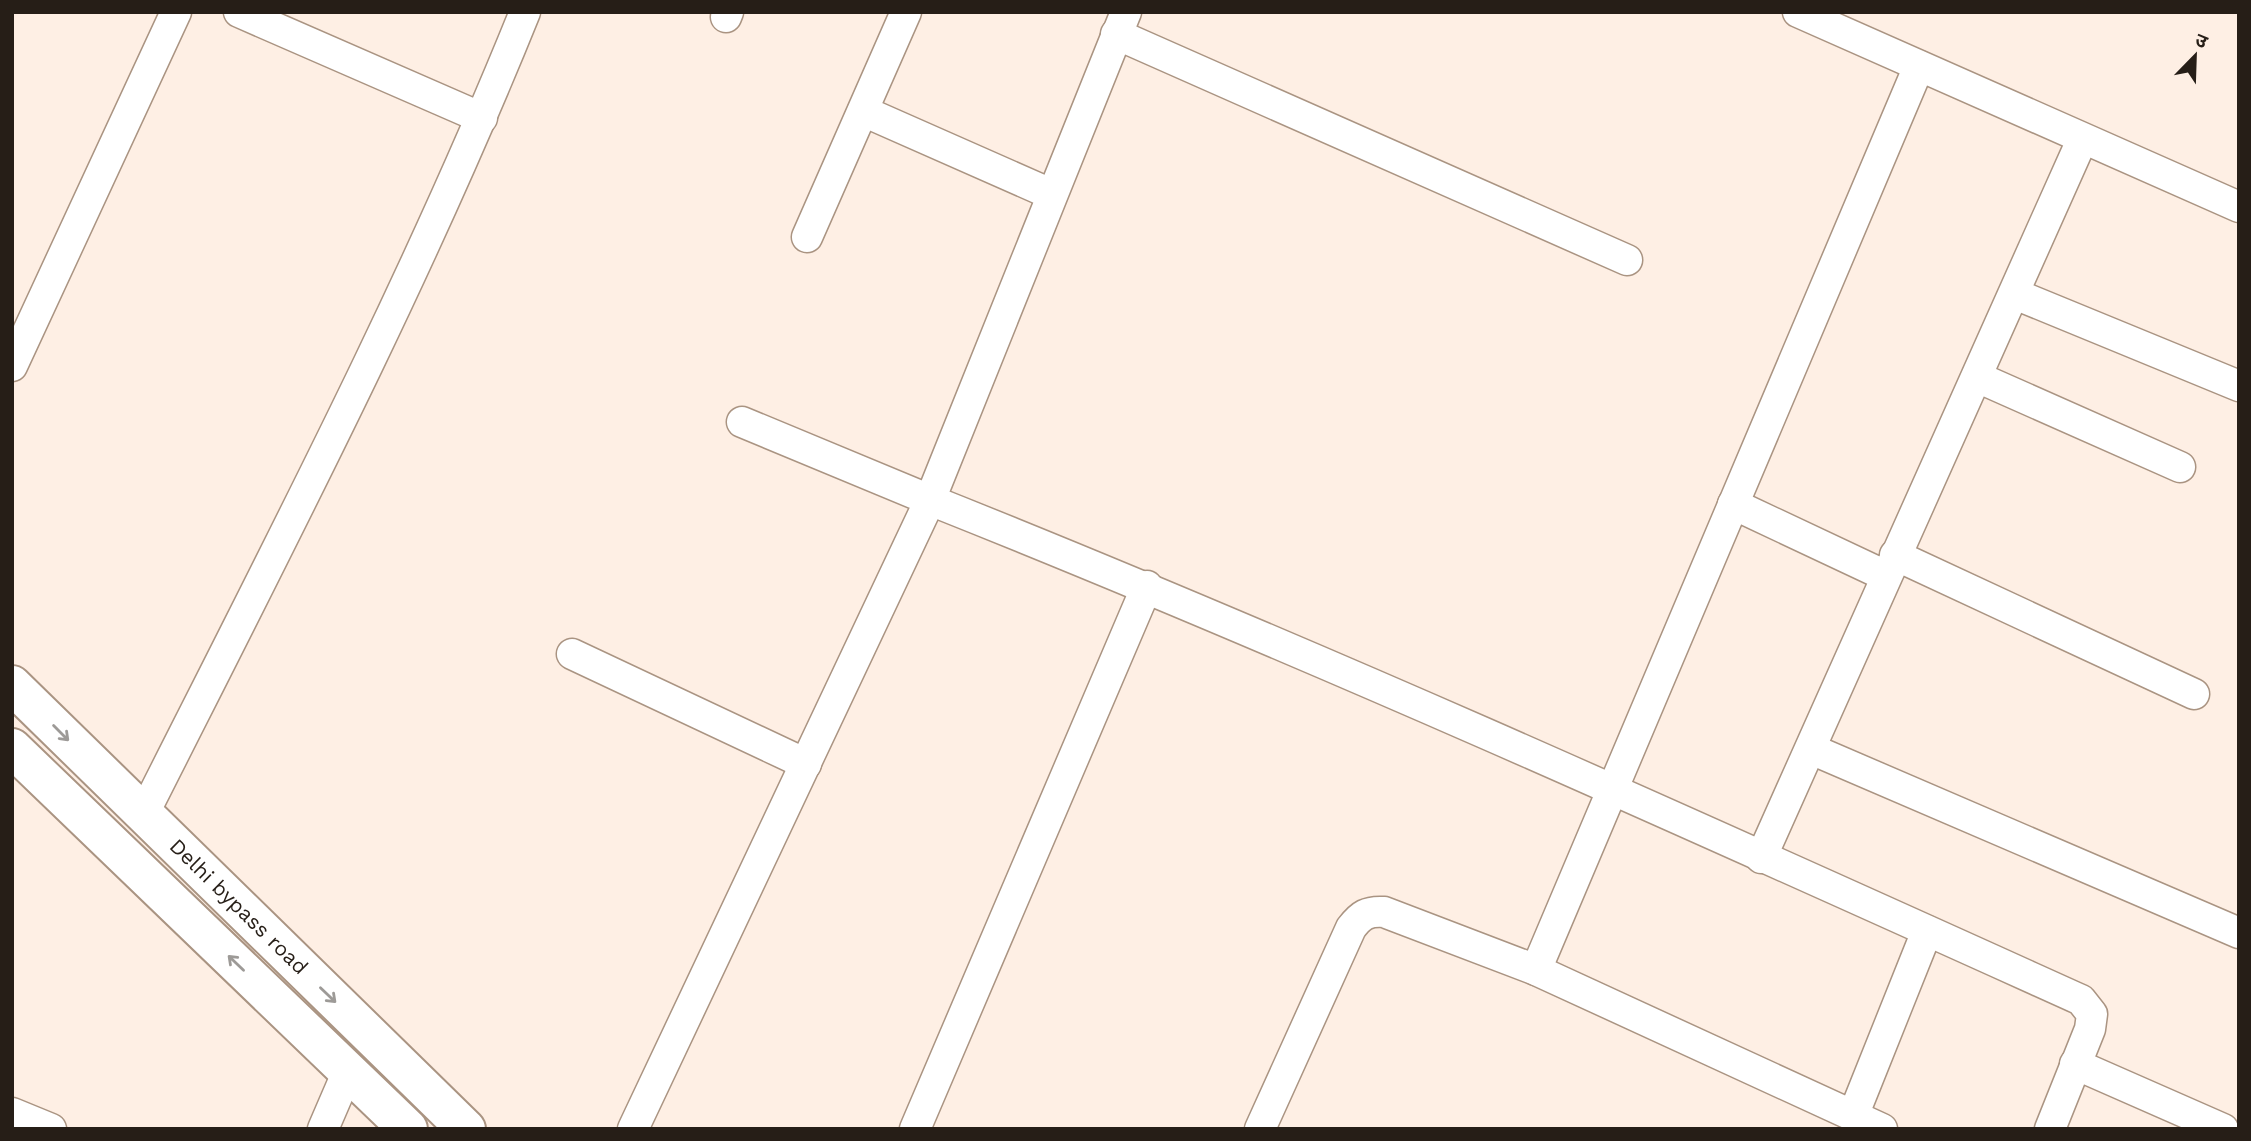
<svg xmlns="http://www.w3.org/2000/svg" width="2251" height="1141" font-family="'Work Sans','Noto Sans Devanagari',sans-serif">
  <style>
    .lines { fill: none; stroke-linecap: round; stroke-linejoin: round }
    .minor-casing { stroke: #aa9482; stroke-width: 33 }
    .secondary-casing { stroke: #aa9482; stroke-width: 42 }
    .minor { stroke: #fff; stroke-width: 30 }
    .secondary { stroke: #fff; stroke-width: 38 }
    .oneway { stroke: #9d9a97 }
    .labels { text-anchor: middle; stroke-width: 7; stroke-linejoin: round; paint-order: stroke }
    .street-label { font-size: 21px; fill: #261e17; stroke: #feefe4 }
  </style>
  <rect width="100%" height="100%" fill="#feefe4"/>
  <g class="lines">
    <defs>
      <g id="minor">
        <path d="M239,12L482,118"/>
        <path d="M1126,12L930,500C1319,655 1700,828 2081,1000L2092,1014L2090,1029L2050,1129"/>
        <path d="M1798,12L2239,207"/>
        <path d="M726,17L728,12"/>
        <path d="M1116,34L1627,260"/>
        <path d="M863,111L1051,194"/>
        <path d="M807,237L906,12"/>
        <path d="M2015,294L2239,386"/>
        <path d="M12,366L176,12"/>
        <path d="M1977,377L2180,467"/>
        <path d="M1733,504L1886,576"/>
        <path d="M1895,555L2194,694"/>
        <path d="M572,654L806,764"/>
        <path d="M1811,749L2239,933"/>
        <path d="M143,815C276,551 414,287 525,12"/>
        <path d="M1761,858L2082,140"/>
        <path d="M1536,970L1919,66"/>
        <path d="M2075,1064L2223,1129"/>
        <path d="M12,1113L51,1129"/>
        <path d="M1853,1116L1927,931"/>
        <path d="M323,1129L348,1071"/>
        <path d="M633,1129L930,500L742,422"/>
        <path d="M915,1129L1147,586"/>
        <path d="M1260,1129L1351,928C1361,915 1367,911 1384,912L1536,970L1882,1129"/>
      </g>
      <g id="secondary">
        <path id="s1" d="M12,685L466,1129"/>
        <path d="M12,748L408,1129"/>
      </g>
    </defs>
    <use href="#minor" class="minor-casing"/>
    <use href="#secondary" class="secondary-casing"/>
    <use href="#minor" class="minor"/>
    <use href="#secondary" class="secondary"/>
  </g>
  <defs><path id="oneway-shaft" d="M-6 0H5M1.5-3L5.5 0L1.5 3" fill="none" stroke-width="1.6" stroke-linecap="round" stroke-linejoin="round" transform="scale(1.75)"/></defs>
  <g class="oneway">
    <use href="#oneway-shaft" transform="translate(61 733) rotate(45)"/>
    <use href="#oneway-shaft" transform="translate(236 963) rotate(-136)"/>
    <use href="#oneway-shaft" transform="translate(328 995) rotate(44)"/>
  </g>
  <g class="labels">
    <g class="street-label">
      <text dy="7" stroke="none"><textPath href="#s1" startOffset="317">Delhi bypass road</textPath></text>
    </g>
  </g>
  <rect width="2251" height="1141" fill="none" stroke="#261e17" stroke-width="28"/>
  <g transform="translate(2195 56) rotate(23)" stroke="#feefe4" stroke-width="5" paint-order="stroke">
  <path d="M0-5L12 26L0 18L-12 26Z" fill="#261e17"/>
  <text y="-10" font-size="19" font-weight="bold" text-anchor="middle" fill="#261e17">उ</text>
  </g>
</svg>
